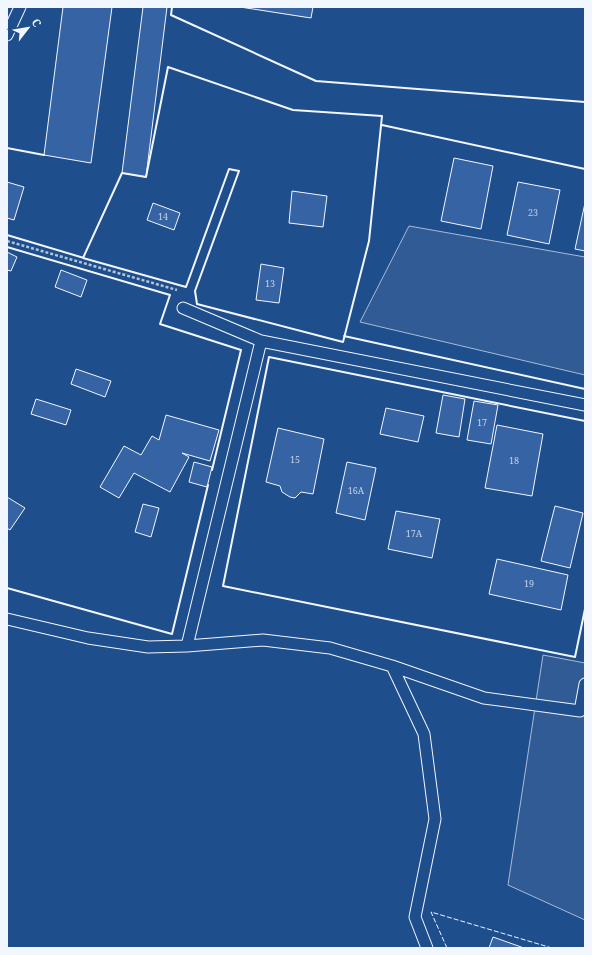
<svg xmlns="http://www.w3.org/2000/svg" width="592" height="955" viewBox="0 0 592 955" font-family="'Noto Serif',serif">
<style>
.built{fill:#305b95;stroke:#a8bbd7}
.building{fill:#3563a3;stroke:#f2f6ff}
.lines{fill:none;stroke-linecap:round;stroke-linejoin:round}
.service-casing{stroke:#f2f6ff;stroke-width:13}
.path{stroke:#b3c4dc;stroke-width:2.5;stroke-dasharray:3 2;stroke-linecap:butt}
.service{stroke:#1f4e8c;stroke-width:11}
.fence{stroke:#f2f6ff;stroke-width:1;stroke-dasharray:5 2;stroke-linecap:butt}
.wall{stroke:#f2f6ff;stroke-width:2}
.labels{text-anchor:middle;stroke-width:3;stroke-linejoin:round;paint-order:stroke}
.number-label{font-size:9px;fill:#c3d1e8}
</style>
<rect width="100%" height="100%" fill="#1f4e8c"/>
<!-- built -->
<path class="built" d="M409 226 585 257V375L360 322Z
M543 655 585 663V920L508 885Z"/>
<!-- building -->
<path class="building" d="M63 7H112L91 163 44 155Z
M143 7H167L146 177 122 173Z
M240 7H313L311 18Z
M454 158 493 166 481 229 441 221Z
M7 182 24 187 14 220 7 218Z
M518 182 560 190 549 244 507 235Z
M292 191 327 196 323 227 289 223Z
M153 203 180 213 174 230 147 220Z
M585 203V251L575 249Z
M7 252 17 257 11 271 7 270Z
M261 264 284 268 279 303 256 300Z
M61 270 87 280 81 297 55 287Z
M76 369 111 381 105 397 71 384Z
M443 395 465 399 459 437 436 433Z
M36 399 71 410 66 425 31 414Z
M474 401 498 405 491 444 467 440Z
M386 408 424 416 418 442 380 434Z
M166 415 219 430 210 461 182 453 189 457 170 492 134 473 119 498 100 487 124 446 141 455 152 436 159 440Z
M497 425 543 434 532 496 485 488Z
M278 428 324 439 313 494 301 492 295 498 290 497 282 492 280 486 266 482Z
M194 462 212 467 207 487 189 482Z
M347 462 376 468 365 520 336 513Z
M7 497 25 508 10 530 7 528Z
M143 504 159 508 151 537 135 532Z
M555 506 583 513 570 568 541 561Z
M396 511 440 519 432 558 388 549Z
M497 559 568 575 561 610 489 594Z
M493 937 524 948H489Z"/>
<g class="lines">
<defs>
<path id="service" d="M7 35 20 7
M183 308 261 341
M7 619 88 638 148 647 187 646 263 640 330 648 392 666 424 734 435 819 415 917 427 948
M187 646 261 341 585 405
M392 666 484 698 580 711 585 684"/>
</defs>
<!-- service casing -->
<use href="#service" class="service-casing"/>
<!-- path -->
<path class="path" d="M7 241 177 290"/>
<!-- service -->
<use href="#service" class="service"/>
<!-- fence -->
<path class="fence" d="M447 948 431 912 552 948"/>
<!-- wall -->
<path class="wall" d="M172 7 171 15 316 81 585 102
M168 67 293 110 382 116 369 241 343 342 197 304 195 291 239 171 229 169 186 287 83 258 122 173 146 177Z
M382 125 585 169
M7 148 44 155
M7 235 84 258
M7 247 170 295 160 324 241 350 212 470
M344 336 585 389
M585 421 269 357 223 586 575 657 585 609
M7 588 172 634 208 485"/>
</g>
<g class="labels">
<!-- number labels -->
<g class="number-label">
<text x="533" y="216">23</text>
<text x="163" y="220">14</text>
<text x="270" y="287">13</text>
<text x="482" y="426">17</text>
<text x="295" y="463">15</text>
<text x="514" y="464">18</text>
<text x="356" y="494">16А</text>
<text x="414" y="537">17A</text>
<text x="529" y="587">19</text>
</g>
</g>
<!-- border -->
<rect width="592" height="955" fill="none" stroke="#f2f6ff" stroke-width="16"/>
<!-- north arrow -->
<g transform="translate(28 28) rotate(59)" stroke="#1f4e8c" stroke-width="3" paint-order="stroke">
<path d="M0-3L7 15L0 10L-7 15Z" fill="#f2f6ff"/>
<text y="-6" font-size="11" font-weight="bold" text-anchor="middle" fill="#f2f6ff">С</text>
</g>
</svg>
